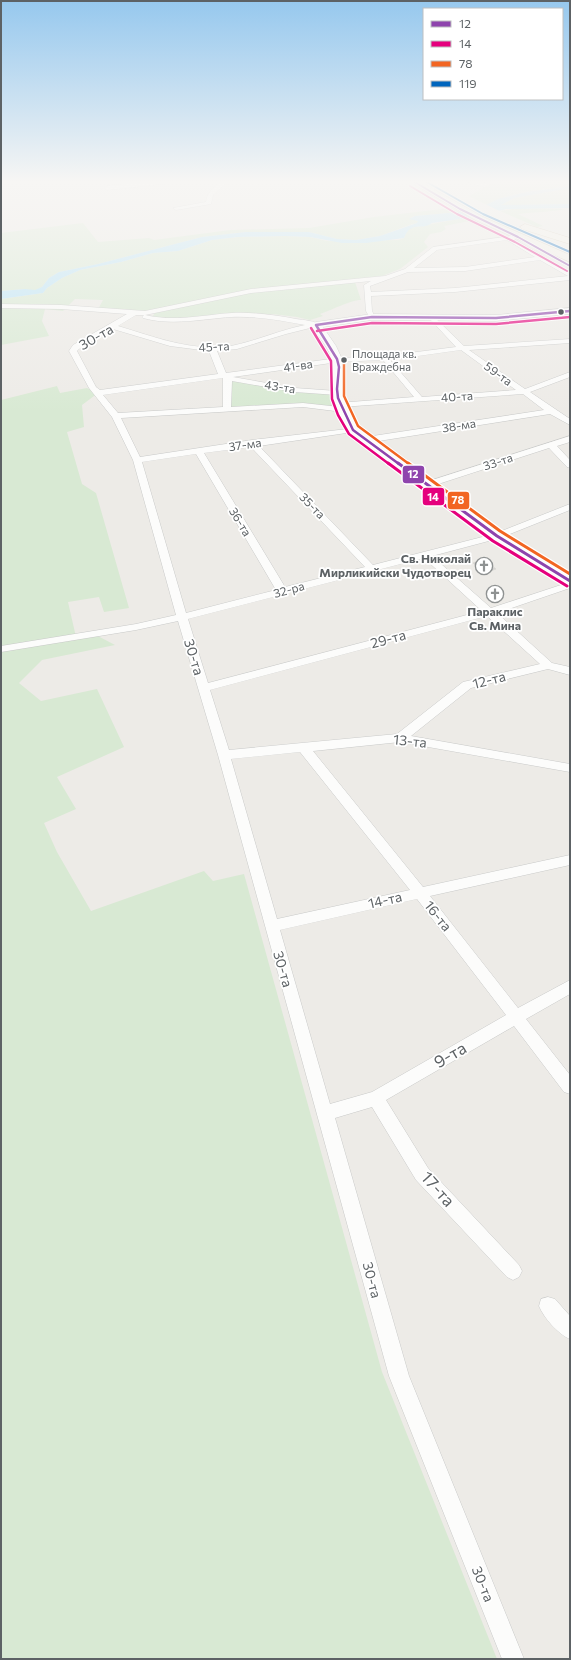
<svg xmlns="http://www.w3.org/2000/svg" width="571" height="1660" viewBox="0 0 571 1660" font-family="Commissioner,sans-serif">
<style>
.green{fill:#d8e9d3}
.water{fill:#bbe5f8}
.pier{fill:#edebe7}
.building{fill:#d3d2d0;stroke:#dcdad6}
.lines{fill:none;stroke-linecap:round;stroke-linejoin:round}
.street-casing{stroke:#c9cac9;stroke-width:1}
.secondary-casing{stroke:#c9cac9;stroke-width:1}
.primary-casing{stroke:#d5c8b5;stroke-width:1}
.street{fill:#fcfcfb;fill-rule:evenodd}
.secondary{fill:#fcfcfb;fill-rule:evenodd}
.primary{fill:#f3f0e8;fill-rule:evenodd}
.bus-1-far2-casing{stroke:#fff;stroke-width:3.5}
.bus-1-far1-casing{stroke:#fff;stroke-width:4.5}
.bus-1-casing{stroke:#fff;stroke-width:5.5}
.bus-2-far2-casing{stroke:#fff;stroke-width:3.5}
.bus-2-far1-casing{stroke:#fff;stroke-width:4.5}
.bus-2-casing{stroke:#fff;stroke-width:5.5}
.bus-3-far1-casing{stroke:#fff;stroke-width:4.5}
.bus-3-casing{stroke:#fff;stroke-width:5.5}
.bus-4-casing{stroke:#fff;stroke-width:3.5}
.bus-1-far2{stroke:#8e44ad;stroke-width:2}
.bus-1-far1{stroke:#8e44ad;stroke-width:2.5}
.bus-1{stroke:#8e44ad;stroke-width:3}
.bus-2-far2{stroke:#e5007d;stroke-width:2}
.bus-2-far1{stroke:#e5007d;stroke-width:2.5}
.bus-2{stroke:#e5007d;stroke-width:3}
.bus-3-far1{stroke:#f26522;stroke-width:2.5}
.bus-3{stroke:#f26522;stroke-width:3}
.bus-4{stroke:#0065bd;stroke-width:2}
.bus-dot{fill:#5d6265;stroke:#fff;stroke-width:1.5}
.labels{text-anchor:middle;stroke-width:3.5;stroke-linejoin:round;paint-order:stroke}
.far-bus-label{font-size:11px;fill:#5d6265;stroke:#fff;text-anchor:start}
.far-street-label{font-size:12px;fill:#5d6265;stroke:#fff}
.far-poi-label{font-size:12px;font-weight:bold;fill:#5d6265;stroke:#fff;text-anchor:end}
.street-label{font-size:14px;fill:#5d6265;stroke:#fff}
.near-street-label{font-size:17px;fill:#5d6265;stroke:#fff}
.line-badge{stroke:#fff;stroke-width:1.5}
.badge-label{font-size:11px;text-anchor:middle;font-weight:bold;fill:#fff}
</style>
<rect width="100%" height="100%" fill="#edebe7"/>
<!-- green -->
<path class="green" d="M497 181H570V186C543 189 512 191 487 205L469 196Z
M570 188V204L501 205 514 198Z
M451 208 460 212 415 216 410 218 418 221V223L412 224 380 236 356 240 337 239 309 232H246L202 237 98 264 59 272 49 278 42 287 35 291 25 289 1 291V233L83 223 98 242 149 238 154 240 230 230 309 228 374 217Z
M519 208 567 209C551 212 535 212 518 214L543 226 537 227 500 211Z
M488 214 527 233 525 235 481 216Z
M470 217 475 220 444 226 446 229 441 232 430 234 424 242 428 247 400 269 382 276 354 279 361 300C350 300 330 311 320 314L323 316 310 320 297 317 272 314 150 319 156 312 97 311 103 300 75 299 63 311 45 309 42 321 49 336 1 345V299L43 293 47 288 62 278 80 270 121 262 153 253 178 251 212 240 238 237 285 236 310 237 327 241 398 240 404 238 407 230 410 228Z
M228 378 295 390 337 393 343 410 315 406 227 409Z
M57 386 60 393 87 388 98 393 82 405 84 427 67 432 82 484 96 493 129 608 104 612 99 597 68 602 76 637 94 634 115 645 42 660 19 683 41 701 97 689 124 747 57 777 76 809 44 823 57 852 91 911 204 871 213 881 244 874 382 1372 497 1659H1V400Z"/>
<!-- water -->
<path class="water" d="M570 186V188L514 198 501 205 570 204V208L506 209 481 216 432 223C422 231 411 220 404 238L366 243H342L310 237 285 236 238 237 212 240 178 251 153 253 121 262 80 270 62 278 47 288 43 293 1 299V291L25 289 35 290 42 287 49 278 59 272 98 264 202 237 246 232H309L337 239 356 240 380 236 417 223 418 221 409 219 415 216 460 212 480 208 498 199 526 192Z"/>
<!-- pier -->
<path class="pier" d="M485 204 487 205 502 212 491 216 473 207Z"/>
<!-- building -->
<path class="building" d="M483 559 496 569 485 573 473 563Z"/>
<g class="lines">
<defs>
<path id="street" d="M157 181H174L171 183 107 190 104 188 107 186Z
M226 181H238L225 184 213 195 211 204 176 210 173 208 206 202C207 192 216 183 226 181Z
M442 181H453L434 186 431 184Z
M465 181 484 183 492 181H500L484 187Z
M518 235 521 237 520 238 514 239 570 272V280L455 292 371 296 372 311 375 317 372 319 370 318 366 311 364 285 371 281 251 293 145 315C174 322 203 315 232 313 254 312 275 315 296 319 304 320 315 321 320 325L318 326 286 334 237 349 217 351 226 373 338 358 385 356 456 347 430 319 429 318 432 316 434 317 464 346 570 339V343L469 350 525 389 570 372V377L530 392 570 419V425L550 414 366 443 362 440 366 437 544 410 523 394 341 407 347 410 343 412 303 407 121 418 140 457 252 440 356 428 357 430 353 432 259 446 373 565 494 534 570 504V510L500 538 432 556 491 608 570 582V588L497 613 552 663 570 667V675L548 669 471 688 411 736 570 764V772L400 742 313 751 423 887 570 855V865L430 896 518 1008 570 980V994L526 1019 570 1075V1094L564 1092 514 1026 386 1100 428 1168 519 1265 522 1271 519 1277 513 1280 507 1277 416 1180 372 1107 335 1118 409 1376 524 1659H502L389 1376 218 755 178 621 136 630 1 652V646L136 624 176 615 133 460 112 417 89 388 69 351 73 345 127 314 61 309 1 308V304L61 305 145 311 251 289 385 276 405 269 433 247ZM507 240 535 257 465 267 414 268 437 250ZM540 260 568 276 455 288 371 292 370 286 408 272 465 271ZM136 315H144L142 317 143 318C172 326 202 319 231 317 256 316 280 320 305 325 280 330 256 341 231 346 192 352 155 337 118 326ZM113 329 170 346 209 351 218 374 100 390 96 387 77 351 79 349ZM461 350 516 390 422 397 390 360ZM383 360 414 397 338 403 337 405 340 407 303 403 231 407 232 381 295 392 337 395 341 393 337 391 295 388 233 377 338 362ZM223 378V407L118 413 103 395ZM251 447 365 567 285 587 204 453ZM196 454 276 590 186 613 142 462ZM424 558 482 611 208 683 188 619ZM487 616 540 664 463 682 397 734 229 750 210 690ZM300 752 410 890 277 919 231 759ZM417 899 506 1015 372 1092 330 1104 280 930Z
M570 436V442L557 446 570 460V468L567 467 549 448 429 487H423L422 485 423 483Z
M548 1297 555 1299 570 1316V1339C558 1334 544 1318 539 1306L541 1299Z"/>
<path id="secondary" d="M570 308V314L496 321 372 320 323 327 336 346 342 359 344 367 343 389 344 398 358 428 502 533 570 575V585L565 584 492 539 349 433C341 421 331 404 331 390 331 381 334 372 332 362 330 348 318 337 311 325L316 322 372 314 496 315Z"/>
<path id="primary" d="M409 181H419L483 217 570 255V262L477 221Z
M525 224 570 238V244L522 229 520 227Z"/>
</defs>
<!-- street casing -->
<use href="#street" class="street-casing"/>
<!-- secondary casing -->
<use href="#secondary" class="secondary-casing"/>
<!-- primary casing -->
<use href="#primary" class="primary-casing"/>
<!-- street -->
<use href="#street" class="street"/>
<!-- secondary -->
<use href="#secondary" class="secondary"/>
<!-- primary -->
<use href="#primary" class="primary"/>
<defs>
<path id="bus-1-far2" d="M413 181 460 209 518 237 570 266"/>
<path id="bus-1-far1" d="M316 325 337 359 339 367 337 389 338 398 353 430 399 464
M316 325 372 317 496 318 570 311"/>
<path id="bus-1" d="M398 463 497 536 570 581"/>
<path id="bus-2-far2" d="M410 186 457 214 515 242 567 271"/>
<path id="bus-2-far1" d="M311 328 331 361 332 399 338 415 349 434 389 464
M317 331 372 323 496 324 570 317"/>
<path id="bus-2" d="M388 463 493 541 567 586"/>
<path id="bus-3-far1" d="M344 360V396L358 426 409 464"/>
<path id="bus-3" d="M408 463 500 531 570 574"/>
<path id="bus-4" d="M425 181 483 214 570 252"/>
</defs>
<!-- bus-1-far2 casing -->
<use href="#bus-1-far2" class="bus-1-far2-casing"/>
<!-- bus-1-far1 casing -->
<use href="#bus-1-far1" class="bus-1-far1-casing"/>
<!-- bus-1 casing -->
<use href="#bus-1" class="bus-1-casing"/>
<!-- bus-2-far2 casing -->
<use href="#bus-2-far2" class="bus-2-far2-casing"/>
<!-- bus-2-far1 casing -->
<use href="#bus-2-far1" class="bus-2-far1-casing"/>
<!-- bus-2 casing -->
<use href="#bus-2" class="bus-2-casing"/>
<!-- bus-3-far1 casing -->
<use href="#bus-3-far1" class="bus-3-far1-casing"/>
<!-- bus-3 casing -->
<use href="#bus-3" class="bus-3-casing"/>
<!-- bus-4 casing -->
<use href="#bus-4" class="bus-4-casing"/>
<!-- bus-1-far2 -->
<use href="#bus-1-far2" class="bus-1-far2"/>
<!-- bus-1-far1 -->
<use href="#bus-1-far1" class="bus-1-far1"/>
<!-- bus-1 -->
<use href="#bus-1" class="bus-1"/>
<!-- bus-2-far2 -->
<use href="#bus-2-far2" class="bus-2-far2"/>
<!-- bus-2-far1 -->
<use href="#bus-2-far1" class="bus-2-far1"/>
<!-- bus-2 -->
<use href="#bus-2" class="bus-2"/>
<!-- bus-3-far1 -->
<use href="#bus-3-far1" class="bus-3-far1"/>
<!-- bus-3 -->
<use href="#bus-3" class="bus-3"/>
<!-- bus-4 -->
<use href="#bus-4" class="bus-4"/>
</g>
<!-- sky -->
<linearGradient id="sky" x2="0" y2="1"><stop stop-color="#96c8ee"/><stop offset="0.44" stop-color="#f7f6f4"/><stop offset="1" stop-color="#f7f6f4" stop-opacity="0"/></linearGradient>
<rect width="571" height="413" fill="url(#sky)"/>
<!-- icons -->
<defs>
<symbol id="church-ring" viewBox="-11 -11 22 22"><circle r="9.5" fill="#fff" stroke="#8f9292" stroke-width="1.5"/><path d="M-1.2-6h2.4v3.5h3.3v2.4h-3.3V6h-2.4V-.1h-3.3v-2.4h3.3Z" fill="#8f9292"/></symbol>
</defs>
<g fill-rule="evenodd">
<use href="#church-ring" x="474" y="556" width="20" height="20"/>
<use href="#church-ring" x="485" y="584" width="20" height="20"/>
</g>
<!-- markers -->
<g class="bus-dot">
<circle cx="561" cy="312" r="3.5"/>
<circle cx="344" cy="360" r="3.5"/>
</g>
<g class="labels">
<!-- far-bus labels -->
<g class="far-bus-label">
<text x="352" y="358">Площада кв.<tspan x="352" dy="13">Враждебна</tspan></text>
</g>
<!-- far-street labels -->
<g class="far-street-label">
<text transform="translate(214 347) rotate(-3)" y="4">45-та</text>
<text transform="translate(298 366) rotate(-8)" y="4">41-ва</text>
<text transform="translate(498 374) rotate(36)" y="4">59-та</text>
<text transform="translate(280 387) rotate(9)" y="4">43-та</text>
<text transform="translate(457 397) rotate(-4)" y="4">40-та</text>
<text transform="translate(459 426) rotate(-9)" y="4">38-ма</text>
<text transform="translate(245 445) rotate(-8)" y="4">37-ма</text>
<text transform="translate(498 462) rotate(-18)" y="4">33-та</text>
<text transform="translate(312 506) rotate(46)" y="4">35-та</text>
<text transform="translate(240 522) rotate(59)" y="4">36-та</text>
<text transform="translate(289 590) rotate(-15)" y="4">32-ра</text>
</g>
<!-- far-poi labels -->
<g class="far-poi-label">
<text x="471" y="563">Св. Николай<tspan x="471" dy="14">Мирликийски Чудотворец</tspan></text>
<text x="495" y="616" text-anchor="middle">Параклис<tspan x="495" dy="14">Св. Мина</tspan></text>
</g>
<!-- street labels -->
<g class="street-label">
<text transform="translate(96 337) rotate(-30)" y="5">30-та</text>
<text transform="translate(388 639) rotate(-15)" y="5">29-та</text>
<text transform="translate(194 657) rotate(73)" y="5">30-та</text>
<text transform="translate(489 680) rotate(-14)" y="5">12-та</text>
<text transform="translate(410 741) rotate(6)" y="5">13-та</text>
<text transform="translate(385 900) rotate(-13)" y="5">14-та</text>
<text transform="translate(438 916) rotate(52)" y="5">16-та</text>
<text transform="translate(283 969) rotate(74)" y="5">30-та</text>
<text transform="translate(372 1280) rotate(75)" y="5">30-та</text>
<text transform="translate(483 1584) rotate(68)" y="5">30-та</text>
</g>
<!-- near-street labels -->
<g class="near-street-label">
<text transform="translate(450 1055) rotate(-30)" y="6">9-та</text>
<text transform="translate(438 1189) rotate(48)" y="6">17-та</text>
</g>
</g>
<g class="line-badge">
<rect x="402" y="465" width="23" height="19" rx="4" fill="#8e44ad"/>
<rect x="422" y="487" width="23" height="19" rx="4" fill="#e5007d"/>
<rect x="447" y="491" width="23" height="19" rx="4" fill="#f26522"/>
</g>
<g class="badge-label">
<text x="413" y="478">12</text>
<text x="433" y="501">14</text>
<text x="458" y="504">78</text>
</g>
<!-- border -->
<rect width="571" height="1660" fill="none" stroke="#5d6265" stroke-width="4"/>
<!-- legend -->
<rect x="423" y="8" width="140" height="92" fill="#ffffff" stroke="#bec0c1"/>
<rect x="431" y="21" width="20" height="6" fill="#8e44ad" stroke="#bec0c1"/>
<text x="459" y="28" font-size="12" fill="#5d6265">12</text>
<rect x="431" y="41" width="20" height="6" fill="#e5007d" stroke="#bec0c1"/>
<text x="459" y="48" font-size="12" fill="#5d6265">14</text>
<rect x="431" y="61" width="20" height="6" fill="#f26522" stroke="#bec0c1"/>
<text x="459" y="68" font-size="12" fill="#5d6265">78</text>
<rect x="431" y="81" width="20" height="6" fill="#0065bd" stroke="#bec0c1"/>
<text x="459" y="88" font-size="12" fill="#5d6265">119</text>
</svg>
